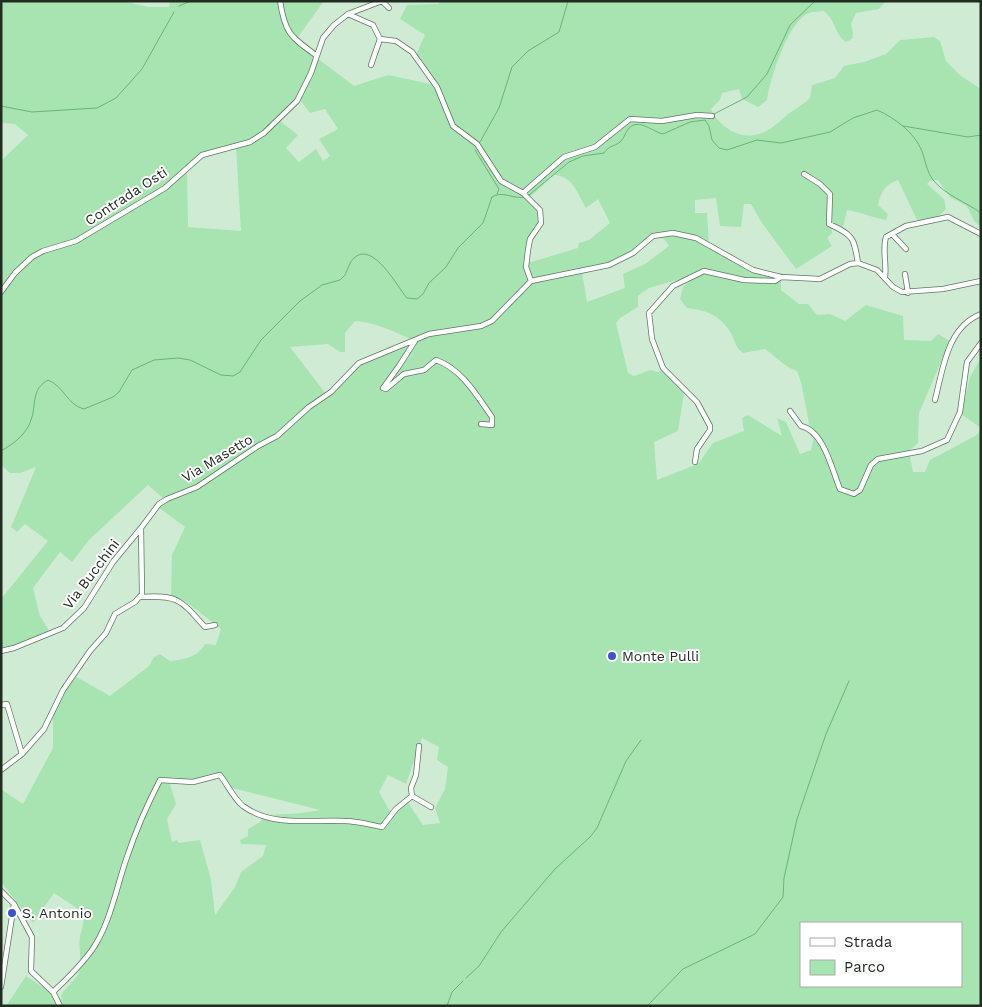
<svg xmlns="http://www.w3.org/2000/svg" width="982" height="1007" viewBox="0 0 982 1007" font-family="'Work Sans',sans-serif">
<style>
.green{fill:#a8e4b1;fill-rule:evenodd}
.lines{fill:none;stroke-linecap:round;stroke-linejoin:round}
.stream{stroke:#69b477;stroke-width:1}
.street-casing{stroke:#5e7762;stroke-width:6}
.street{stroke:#fff;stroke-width:4.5}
.poi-dot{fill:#3a54c6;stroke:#fff;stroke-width:2}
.labels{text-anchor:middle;stroke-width:4;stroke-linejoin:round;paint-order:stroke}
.street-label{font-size:14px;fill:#222c23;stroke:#fff}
.poi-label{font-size:14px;fill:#222c23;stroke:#fff;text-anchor:start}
</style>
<rect width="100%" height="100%" fill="#d0ebd4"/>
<!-- green -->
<path class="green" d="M1 1H123L148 7H169L170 1H324L298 37 318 52 317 58 354 86 388 75 435 85 415 57 425 35 400 19 407 5 438 4 441 1H886L879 9 856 13 851 24 853 33 852 39 846 42C834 34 837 22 824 11 820 12 813 11 809 13 788 21 770 79 767 100L758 107 742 99 739 89 722 93 720 100 711 109C720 128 741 141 762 133 775 128 783 117 794 110 799 106 805 103 810 98L812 85 835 78 844 66 864 62 886 54 900 40 934 37 940 41 946 61 961 76 981 89V227L974 221 967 206 950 197 938 180 930 181 927 184 944 199 946 209 938 217 918 222 898 180C885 184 881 192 878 205L888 214 886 220C873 218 861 212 847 210L843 227 831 223 832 233 827 238 832 246 796 269 762 223 751 204H744L741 227 720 226 716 198 695 200V213H707L709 244 764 276 781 278V290L799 304H808L817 315 830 314 845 321 866 305 903 316 904 340 931 341 938 334 950 341 919 413 918 443 909 451 913 472H925L930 460 975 436 981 431V1006H6L26 976 63 1000 61 996C65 987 77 980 79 971 82 960 78 944 80 936 82 928 84 921 84 913L54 893 33 923 1 882V789L23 804 53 748V710L73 675 110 696 149 666 154 657 160 654 170 661C184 659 197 658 205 644L216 645 221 629 185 601 171 596 172 555 185 527 158 507 165 500 148 485 89 540 72 562 60 552 33 588 40 616 51 634 1 652V599L48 541 25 524 17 532 11 527 36 467 20 473H10L1 465V161L28 135 15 124 1 123ZM300 100 310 113 325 109 338 129 319 139 330 156 323 161 316 149 299 162 286 148 298 135 280 121ZM236 147 241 231 188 227 187 169 212 152ZM554 175C573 176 577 193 586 208L598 199 610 223 589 240 579 243 578 248 528 263 531 238 541 224 536 204 529 198ZM661 235 669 246 645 264 623 274 625 288 587 302 582 272C599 268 616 265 631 255 641 248 648 240 661 235ZM691 276 690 281 683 287 680 299 687 308C706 310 720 315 731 333 735 341 735 347 743 353L765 349C775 356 786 368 797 371L801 382 810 428 815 433 811 450 800 454 786 422 777 418 782 436 748 415 742 418 744 431 713 443 698 464 657 480 654 442 678 431 684 393 667 370 657 372 650 370 634 376 628 373 616 323 620 318 638 307V296L649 288ZM355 321C373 322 394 331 410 339L360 363 326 394 290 347 328 344 340 352H345V333ZM422 738 439 747 437 760 448 767 445 789 435 808 440 823 423 825 407 801 392 815 379 792 388 775 406 784ZM219 774 225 777 228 787 320 810C302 814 285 814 266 815L260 822 248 829V836L240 840 241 844 266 845 263 856 241 872 235 887 215 915 211 880 200 840 179 843 177 840 172 842 167 819 176 804 168 778 175 777C185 792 206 779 219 774ZM801 923H961V986H801Z
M981 358V428L961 414 970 377Z"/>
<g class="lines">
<!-- stream -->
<path class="stream" d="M179 6 191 1
M1 106 32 112 97 108 116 98 142 69 174 12
M714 114 747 97 767 74 790 25 815 1
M903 126 968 137 981 135
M480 142 499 108 512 67 528 51 559 32 568 1
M475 150 499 189 497 194
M529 195 569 162 583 156 604 153C609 145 614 147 620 142 625 138 625 132 629 128 639 118 653 132 663 134L690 122 705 120 709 126 712 140 719 148 727 150 757 140 781 143 830 132 853 118 877 110C895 118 914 132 922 151 925 160 927 172 933 180 945 195 966 202 981 213
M1 451C15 443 28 433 32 417 36 402 32 389 48 380 64 386 67 405 84 409L113 397 119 392 132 370 154 360 178 358 190 360 221 375 233 376 240 372 261 340 300 301 322 285 340 280 345 275C348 269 349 263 354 258 373 240 398 288 407 298L417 299 423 294 429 283 446 267 458 248 483 223 492 197C502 190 514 200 526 197
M466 978 479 966 501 932 555 869 590 837 597 828 626 761 641 740
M447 1006 452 992 463 981
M647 1006 683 969 755 934 783 897 784 878 797 819 826 734 849 681"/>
<defs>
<path id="street" d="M280 1C285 34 291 37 317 56
M382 1 389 8
M348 14 373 25 380 39 396 41 412 52 437 87 453 126 477 144 501 181 523 193 540 210 541 223 530 239 528 250 526 267 531 281
M371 65 380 39
M804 174 820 184 830 194 829 224C853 235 854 237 858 263
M523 193 564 157 595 147 630 119 662 121 697 115 712 116
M892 234 906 249
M905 274 908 293
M885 277C887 264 882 250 886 237L906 226 948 217 981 234
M531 281 609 265 633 253 653 236 673 233 696 238 753 270 781 277 820 279 850 264 858 263 877 270 893 287 902 292 943 289 981 281
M1 292 15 273 32 257 43 251 76 241 96 229 165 188 202 155 250 142 264 133 297 101 311 73 323 38 334 25 348 14 382 1
M415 341 399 366 383 388 386 389 404 374 424 370 436 360C462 369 477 396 492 417V425L481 424
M935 400C943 369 947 327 981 314
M790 411 801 426C824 431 832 470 840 489L854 494 860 490 871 465 878 459 922 451 947 440 960 412 967 362 981 343
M695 462 697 449 710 430V426L697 402 663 368 652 339 649 313 673 286 704 271 744 280 775 281 781 277
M140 597C178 595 180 599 205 627L215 625
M1 651 14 648 63 628 84 608 113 562 141 528
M1 705 7 704 22 754
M1 770 22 754 44 729 63 690 90 651 106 633 115 614 135 602 142 594 141 528 159 504 167 499 197 487 258 446 277 436 309 407 331 392 359 363 429 334 481 326 492 321 531 281
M412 796 411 788 416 775 419 746
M412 796 431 807
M1 891 14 904 32 937 31 971 53 992 60 1006
M1 987 14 904
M53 992C67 979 81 965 92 950 111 922 116 888 127 857 136 830 147 805 160 780L193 782 220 775C227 784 234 799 243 806 273 828 311 819 345 821 358 821 370 825 382 827L396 809 412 796"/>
</defs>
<!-- street casing -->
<use href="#street" class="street-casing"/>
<!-- street -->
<use href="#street" class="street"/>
</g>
<!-- markers -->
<g class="poi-dot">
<circle cx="612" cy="656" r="5"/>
<circle cx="12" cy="913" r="5"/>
</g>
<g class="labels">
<!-- street labels -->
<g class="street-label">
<text transform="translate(126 196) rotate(-33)" y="5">Contrada Osti</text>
<text transform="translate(217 458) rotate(-31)" y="5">Via Masetto</text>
<text transform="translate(91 574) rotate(-53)" y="5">Via Bucchini</text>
</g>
<!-- poi labels -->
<g class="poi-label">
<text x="622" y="661">Monte Pulli</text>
<text x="22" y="918">S. Antonio</text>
</g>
</g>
<!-- border -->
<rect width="982" height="1007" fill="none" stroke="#222c23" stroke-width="5"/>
<!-- legend -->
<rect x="800" y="922" width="162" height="65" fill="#ffffff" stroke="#a7aba7"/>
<rect x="810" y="938" width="25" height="8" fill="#ffffff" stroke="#a7aba7"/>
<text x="844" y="947" font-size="15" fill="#222c23">Strada</text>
<rect x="810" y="960" width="25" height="15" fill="#a8e4b1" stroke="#a7aba7"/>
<text x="844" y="972" font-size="15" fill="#222c23">Parco</text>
</svg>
